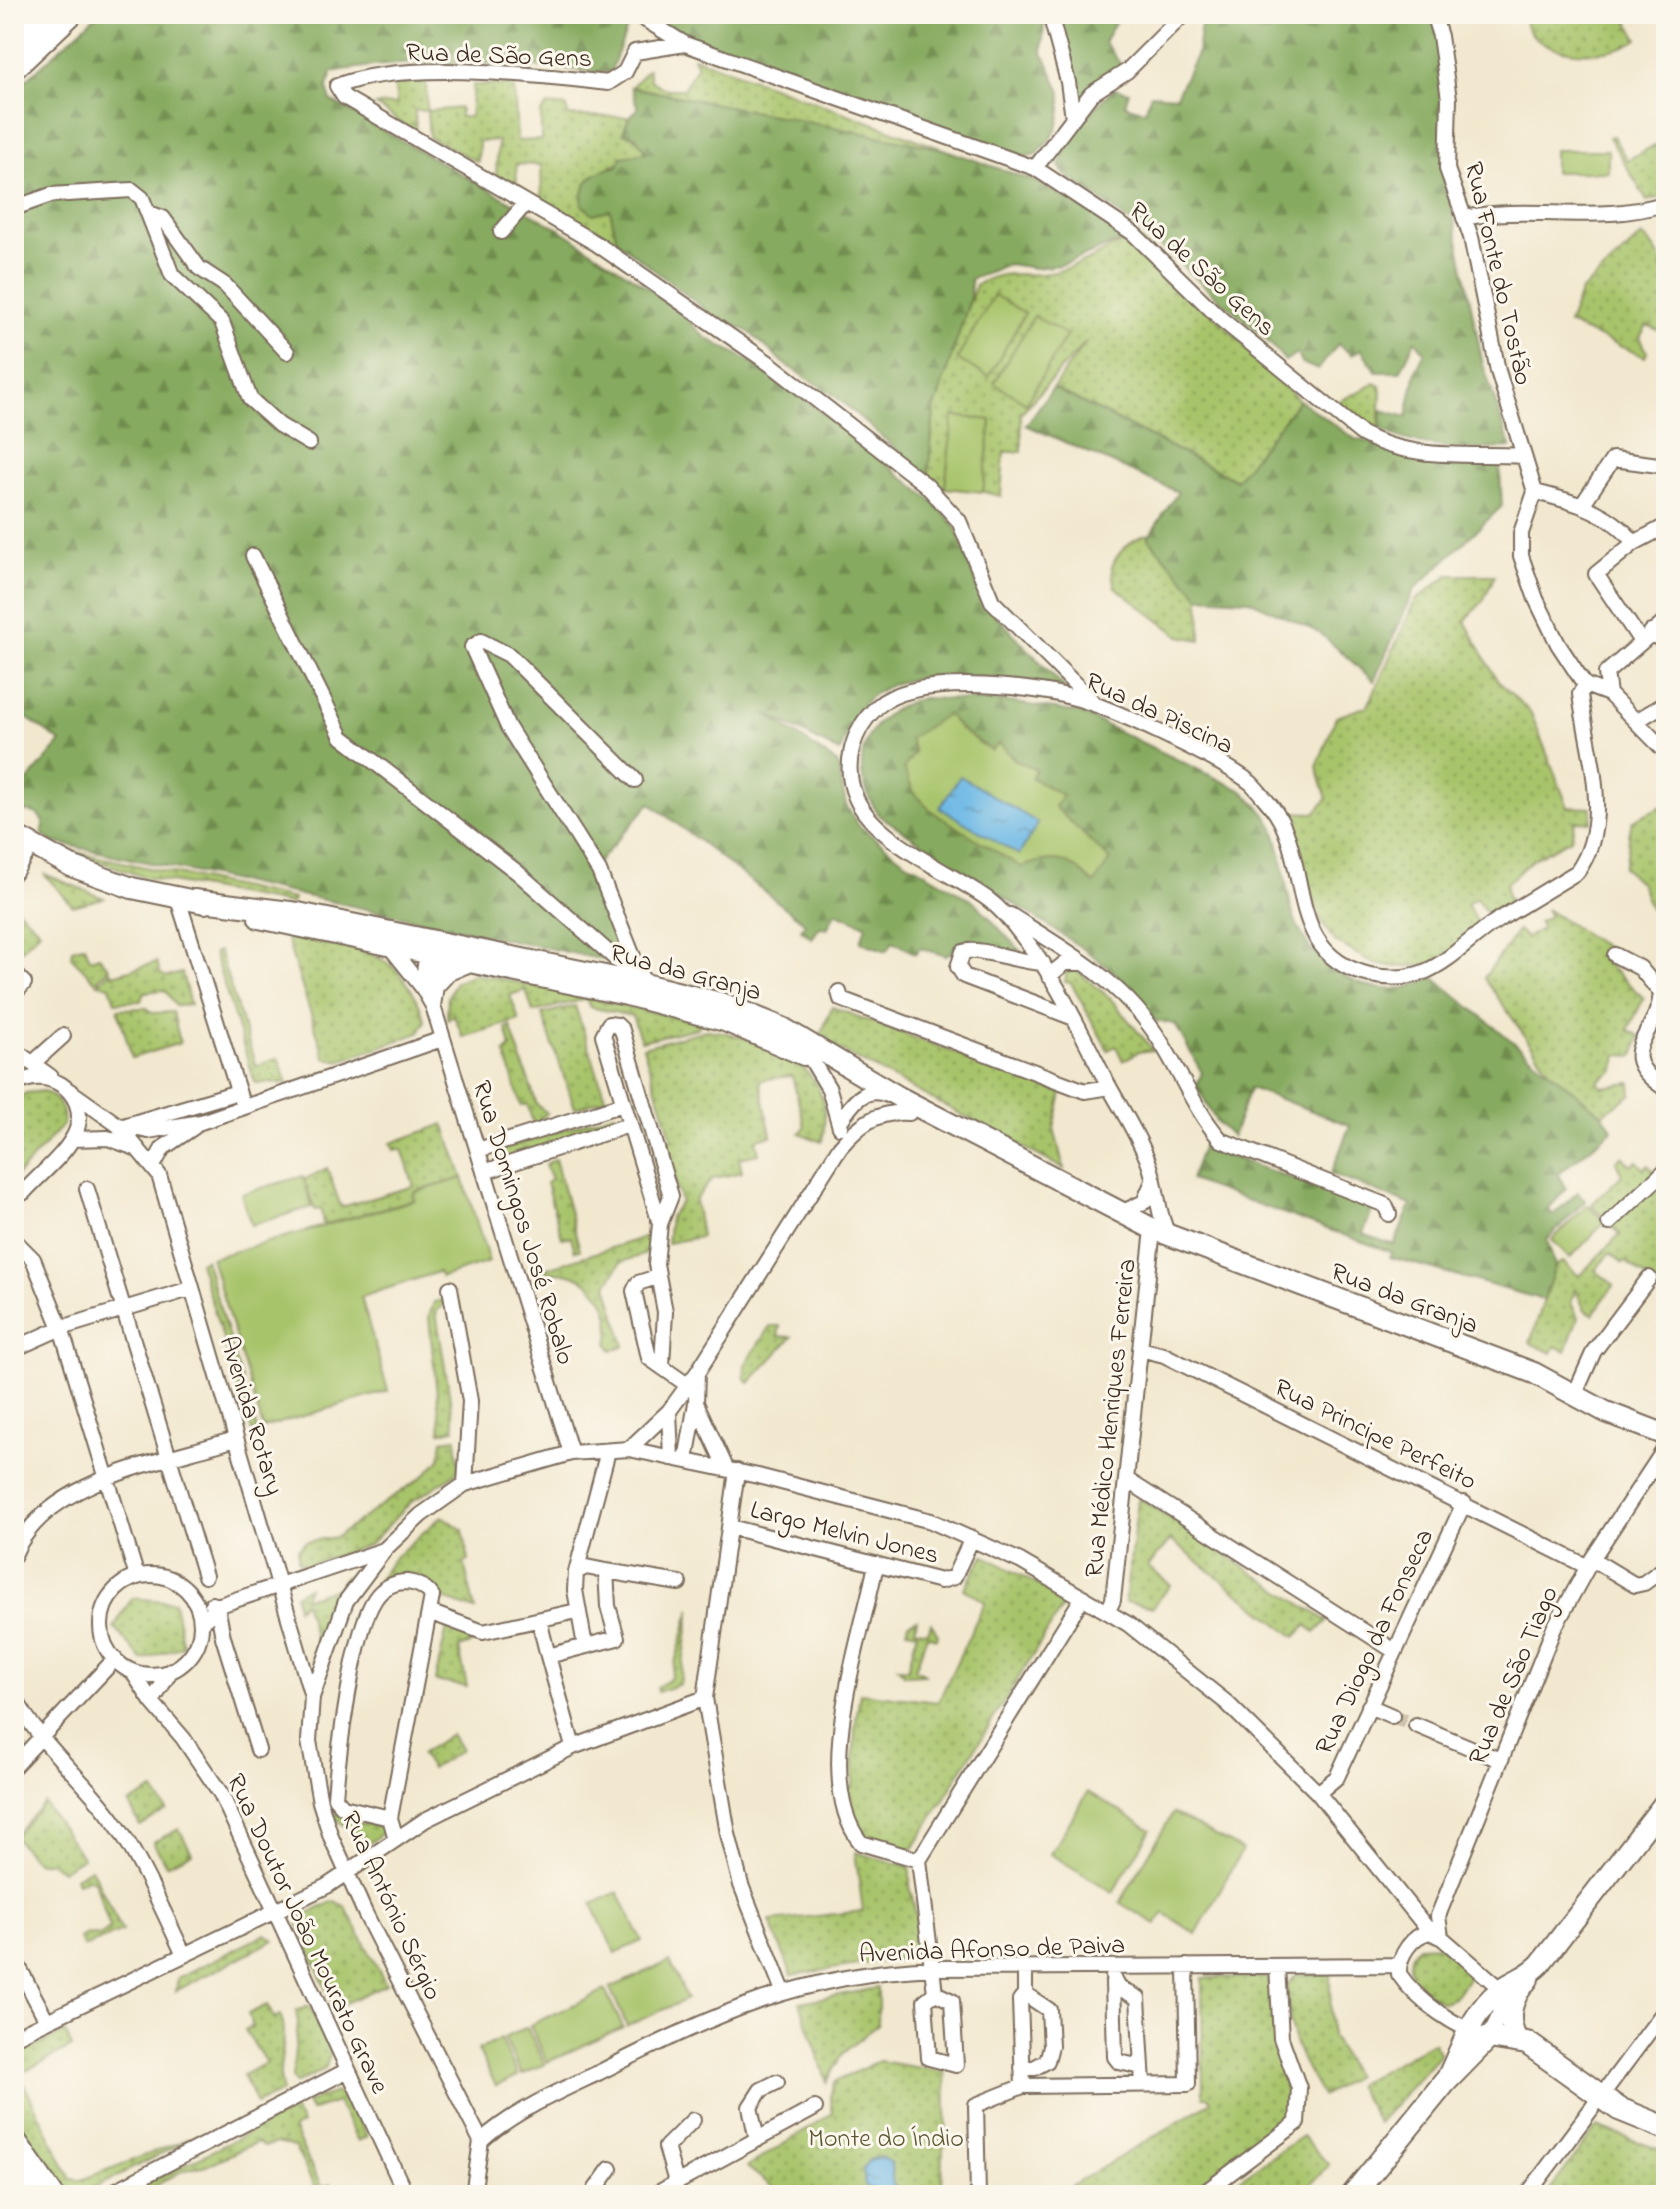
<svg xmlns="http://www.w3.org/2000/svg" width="1680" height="2209" viewBox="0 0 1680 2209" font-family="'Indie Flower',sans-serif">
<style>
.green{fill:url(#green-dots);stroke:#727744;stroke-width:2}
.forest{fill:url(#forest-firs);stroke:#606a3e;stroke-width:2;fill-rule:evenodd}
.pitch{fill:#a8c46b;stroke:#727744;stroke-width:2}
.water{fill:url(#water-ripples);stroke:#547182;stroke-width:2}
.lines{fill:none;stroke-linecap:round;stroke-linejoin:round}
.minor-tunnel{stroke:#cdc2ac;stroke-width:14;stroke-dasharray:14 7;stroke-linecap:butt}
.minor-casing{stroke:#7b6c5c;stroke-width:18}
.secondary-casing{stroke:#7b6c5c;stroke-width:24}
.primary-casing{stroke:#7b6c5c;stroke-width:26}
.minor{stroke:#fff;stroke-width:14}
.secondary{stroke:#fff;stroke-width:20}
.primary{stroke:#fff;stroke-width:22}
.labels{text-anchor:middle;stroke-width:6;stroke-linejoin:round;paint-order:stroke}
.street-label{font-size:26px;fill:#3b2a1e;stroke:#fbf7ec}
.park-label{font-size:26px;fill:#5c5835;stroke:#fbf7ec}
</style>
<defs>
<pattern id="green-dots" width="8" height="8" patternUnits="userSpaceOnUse" patternTransform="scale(2)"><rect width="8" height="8" fill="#a8c46b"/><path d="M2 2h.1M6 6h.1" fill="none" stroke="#8a9f57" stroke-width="1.8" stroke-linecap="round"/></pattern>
<pattern id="forest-firs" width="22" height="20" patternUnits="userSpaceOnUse" patternTransform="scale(2)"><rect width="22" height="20" fill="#86aa5f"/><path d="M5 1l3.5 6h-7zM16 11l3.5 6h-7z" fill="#6f8b4e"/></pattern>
<pattern id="water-ripples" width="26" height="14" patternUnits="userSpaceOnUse" patternTransform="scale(2)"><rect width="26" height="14" fill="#6cb8e5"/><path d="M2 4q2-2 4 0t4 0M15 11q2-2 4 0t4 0" fill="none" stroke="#5a96b9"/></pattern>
</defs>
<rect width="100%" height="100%" fill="#fbf7ec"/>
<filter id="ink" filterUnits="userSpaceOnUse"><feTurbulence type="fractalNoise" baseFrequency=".0125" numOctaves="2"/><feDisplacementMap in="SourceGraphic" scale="16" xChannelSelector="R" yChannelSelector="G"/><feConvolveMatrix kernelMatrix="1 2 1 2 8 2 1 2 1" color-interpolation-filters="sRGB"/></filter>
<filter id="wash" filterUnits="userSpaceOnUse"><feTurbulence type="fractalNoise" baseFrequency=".006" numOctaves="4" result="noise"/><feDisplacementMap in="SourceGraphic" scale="32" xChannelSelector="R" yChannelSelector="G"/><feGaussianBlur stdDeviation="1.8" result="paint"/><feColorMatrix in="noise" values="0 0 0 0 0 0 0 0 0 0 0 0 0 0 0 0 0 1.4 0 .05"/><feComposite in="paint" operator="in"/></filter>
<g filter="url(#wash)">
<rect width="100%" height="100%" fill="#f2e8cf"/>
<!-- green -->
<path class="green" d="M1523 14H1624L1638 39C1611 60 1527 60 1523 14Z
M693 57 943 149 631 87 648 69 650 80 665 89H683L697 66Z
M426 81 427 111 460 108V117H470L473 85H514L517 141 541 140V113L548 105 567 107 568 116 629 117 623 133C634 136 644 140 647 152 629 154 620 165 604 169L582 205 593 214 610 209 617 241 542 202 541 165 516 164 517 186 496 175 498 141H479L478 162 429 137 427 111 415 110 416 133 376 105 397 104 394 83Z
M1613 136 1627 160 1655 145 1666 165V196L1647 201 1609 137Z
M1133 233 1299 400 1236 480 1053 388 1087 341 1021 413 1022 452H1004L1001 496 983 492 991 421 954 416 945 488 928 477 934 411 942 376 976 285C1005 267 1020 278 1050 273 1079 267 1106 251 1132 237Z
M1642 236C1674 261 1666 297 1666 334L1647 325 1640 337 1647 352 1645 357 1568 324 1581 291Z
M1375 383 1381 386 1379 436 1336 403Z
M1151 534 1200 597 1201 640 1180 636 1115 587C1114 581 1111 572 1112 567 1116 552 1136 535 1151 534Z
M1448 575H1495L1483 601 1465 621 1497 680 1531 713 1568 807 1591 808 1592 822 1575 821 1571 839 1533 859 1506 884 1507 896 1513 904 1491 919 1476 898 1467 904 1479 926 1435 964 1397 967 1375 964 1334 941 1316 911 1290 812 1315 813 1327 799 1317 767 1336 717 1368 706 1415 601Z
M1666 804V913L1659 919 1652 913 1640 883 1623 867C1631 852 1626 836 1633 820Z
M66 850 293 899 291 904 144 877Z
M44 874 104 898 73 906Z
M14 905 40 931 20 951 14 945Z
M1546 909 1608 949 1601 959 1644 998 1628 1030 1640 1036 1634 1056 1617 1055 1615 1070 1598 1081 1602 1087 1631 1083 1632 1094 1602 1114 1551 1073 1484 978 1518 930 1526 938 1542 928 1538 922 1550 916Z
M286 937C356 951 401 943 425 1021L419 1033 340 1061 325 1058Z
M85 945 90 959 99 956 109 968 96 982 71 957 72 949Z
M219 951 256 1066 279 1058 287 1083H255L214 953Z
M157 962 160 973 166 977 182 973 190 1005 176 1006 165 990 144 992 141 1001 115 1002 110 986 98 984 110 971 113 975Z
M1075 969 1110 998 1153 1050 1138 1052 1123 1061 1116 1046 1108 1050 1071 983 1065 982 1066 972Z
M473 974 493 977 701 1023 697 1028 641 1041 632 1016 590 1007 586 999 533 1012 526 990 510 995 519 1020 463 1037 454 1015 447 1019 448 997 455 982Z
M575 1006 606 1099 575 1108 542 1014Z
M832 1007 1062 1093 1054 1128 1064 1169 819 1039Z
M147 1008 153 1013 173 1012 180 1043 132 1058 118 1009Z
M510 1026 537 1105 547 1113 534 1126 527 1104 521 1105 505 1053 511 1047 506 1028Z
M706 1030C726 1031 741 1037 760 1044 808 1063 833 1086 822 1142L800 1133 805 1127 792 1076 760 1080 771 1136 756 1139 759 1154 739 1158 742 1172 712 1179 695 1200 701 1237 667 1243 670 1216 681 1202 663 1143 672 1139 643 1047Z
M43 1091C59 1098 65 1108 63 1125L14 1179V1102L26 1093Z
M615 1113 619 1124 506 1160 502 1149Z
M444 1124 463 1178 414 1192 416 1199 323 1225 321 1209 315 1210 304 1180 327 1168 341 1207 414 1186 402 1149 394 1150 391 1143Z
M1622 1156 1631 1166 1637 1161 1644 1169 1648 1165 1659 1176 1666 1173V1281L1656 1285 1625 1261 1623 1263 1610 1253 1595 1270 1614 1285 1593 1314 1585 1310 1575 1289 1571 1303 1578 1317 1566 1351 1555 1346 1552 1353 1530 1343 1555 1266 1563 1262 1579 1276 1620 1234 1591 1205 1622 1175 1616 1161Z
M555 1159 580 1250 575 1251 571 1237 562 1238 546 1183 551 1179 545 1165Z
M652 1235 650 1253 621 1262 607 1285 625 1346 612 1350 608 1344C618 1302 587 1266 544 1273L541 1270Z
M205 1259 257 1430 252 1432 199 1262Z
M443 1300 444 1304 436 1312 455 1429 441 1432 429 1317 434 1302Z
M770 1326H780L778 1336 792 1337 749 1383 744 1377 745 1365Z
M456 1438 459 1468 455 1474 410 1503 369 1545 307 1565 298 1562V1549L305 1542 336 1537 423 1476 440 1459 442 1440Z
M1138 1500H1142L1327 1621 1315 1633 1307 1625 1295 1637 1170 1540 1148 1567 1171 1585 1153 1607 1125 1602Z
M442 1516 463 1530 469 1561 464 1563 475 1610 443 1599C414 1556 385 1573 364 1612L358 1609 393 1559Z
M984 1555 1061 1598 1063 1606 913 1849C874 1841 847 1837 849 1788L853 1786 855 1727 860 1693 938 1702 985 1602 964 1589Z
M352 1576 354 1579 336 1608 313 1661 317 1645 304 1602 297 1608 295 1595 308 1587 304 1598 338 1588 344 1577Z
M132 1598 174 1602 183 1646 142 1660 114 1627Z
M691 1609 680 1684 658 1692 657 1687 670 1679Z
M917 1619 915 1629 928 1632 931 1623 938 1634 937 1638 927 1635 915 1669 925 1674 905 1675 898 1667 908 1669 917 1632 907 1630 909 1623Z
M447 1628 478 1641 459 1648 467 1687 435 1681Z
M451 1734 461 1750 431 1769 421 1754Z
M153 1790 167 1810 140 1826 129 1804Z
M44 1803 83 1858 62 1870 50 1862H36L14 1837Z
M340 1811 355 1823 383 1825 385 1831 368 1844 333 1817Z
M179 1829 192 1853 166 1865 153 1842Z
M855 1852 910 1867V1886L924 1955 792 1975 770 1921 863 1911Z
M91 1868 122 1931 84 1947 79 1938 87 1934 100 1936 110 1928 95 1882 89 1878 77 1883 75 1877Z
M334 1901 345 1906 386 1984 339 2006 332 2003 298 1924 303 1916Z
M266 1934 274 1940 176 1991 178 1978Z
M1438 1945 1468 1968 1470 1975 1454 1998 1443 2002C1420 1989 1395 1971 1418 1946Z
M1330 1974 1331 2036 1355 2076 1322 2096C1297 2054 1288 2035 1287 1985L1296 1975Z
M1266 1977 1271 1986 1275 2044 1290 2089V2103L1282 2125 1185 2195H1057L1211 2102 1209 2097H1203L1202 1978Z
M878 1988V2024L842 2054 827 2082 800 2002Z
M267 2005 274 2018 280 2015C289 2034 280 2053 280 2073 279 2081 283 2084 282 2092L256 2104 243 2075 266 2063 245 2030 253 2026 248 2014Z
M309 2006 331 2052 325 2069 295 2084 292 2078 298 2022 296 2011Z
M65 2032 72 2047 19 2074 71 2179 81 2180 201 2134 91 2189H67L14 2115V2057Z
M1433 2042 1440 2054 1378 2123 1356 2085Z
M879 2061 945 2072 947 2144 943 2148 942 2195H783L747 2167 833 2113 830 2097 834 2082Z
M335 2092 350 2101 367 2137 358 2141 337 2102 310 2111 306 2103Z
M294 2110 302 2124 293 2129 322 2188 331 2184 333 2188 327 2193 314 2186 295 2147 276 2143 263 2147 257 2142 210 2164 182 2171 139 2195H124Z
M1597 2127 1666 2152V2195H1546Z
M1302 2136 1329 2165 1301 2195H1216Z"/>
<!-- forest -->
<path class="forest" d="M98 14H623L631 18 610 73C520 65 421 55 332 72L327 88 331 101 561 230 670 302 706 338 746 359 816 408 930 499 954 524 984 603 1064 687C1010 681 914 660 869 698 853 712 847 733 840 752L765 713 837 763 846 805 858 825 902 859 975 902 1022 953 1018 956 980 941 965 940 946 956 920 948 916 954 893 941 887 951 861 942 866 925 835 912 827 929 820 927 812 938 801 930 805 923 650 803 593 868 632 966 53 842 42 834 44 825C38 807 26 813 14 812V797L61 742 14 709V91Z
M647 14H1045L1042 51 1061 92V111L1057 129 1048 142 1037 154 1023 157 689 38Z
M1057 14H1120L1104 42 1122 66 1089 89 1077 104Z
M1206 14H1433L1440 36 1447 185 1483 365 1511 448C1470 450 1418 450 1381 429L1382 410 1407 417 1416 370 1425 352 1415 340 1400 372H1377L1361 349 1352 355 1338 344 1318 370 1302 363 1297 353 1285 361C1261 329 1229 309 1200 282 1155 241 1115 208 1065 175L1059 166C1069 134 1090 111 1115 88L1129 92 1125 105 1145 111 1151 94 1176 96 1197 54 1202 18Z
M631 87 943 149 1037 182 1132 237 1061 265 1035 268 1008 264 971 279 970 299 934 411 928 477 834 395 786 365 748 331 712 315 617 241 610 210 593 214 582 205C582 179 593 172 618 166L622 157 646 152 635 136 623 133 629 117 638 109Z
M1053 388 1236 480 1299 400 1355 439 1414 452 1499 457 1502 506 1414 590 1374 681 1320 633 1249 600 1200 597 1148 538 1178 492 1026 425Z
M923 698 1009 702 1080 713 1241 790C1253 801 1266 811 1273 827 1284 854 1284 884 1292 911 1305 958 1354 996 1404 988 1414 986 1424 981 1433 977L1602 1114 1613 1129 1558 1174 1566 1189 1548 1209 1553 1215 1578 1192 1585 1201 1547 1240 1555 1266 1544 1300 1390 1257 1391 1252 1190 1180 1205 1140 1226 1155 1373 1208 1363 1234 1394 1245 1411 1205 1331 1174 1350 1125 1250 1088 1232 1137 1216 1121 1196 1086 1202 1073 1175 1024 1156 1021 1118 975 1085 950 879 815C844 765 864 712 923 698ZM947 714 960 729 992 751 999 743 1015 760 1035 770 1031 778 1055 807 1110 860 1077 867 1061 859 1040 860 915 752Z"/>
<!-- pitch -->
<path class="pitch" d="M1554 150H1608V172H1554Z
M994 295 1025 313 989 377 957 359Z
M1034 316 1067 335 1026 403 994 383Z
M953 416 991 420 983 492 945 488Z
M947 714 960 729 991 751 999 743 1015 760 1036 770 1031 778 1062 795 1055 807 1110 860 1094 884C1067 857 1057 855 1021 867L930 810 913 791 904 768 915 752 909 739Z
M303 1176 312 1207 251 1225 241 1194Z
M463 1178 489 1262 441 1277 438 1272 361 1297 388 1391 263 1428 211 1258 415 1200 414 1193Z
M1587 1205 1605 1222 1570 1258 1552 1240Z
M1088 1792 1151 1830 1113 1892 1050 1854Z
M1173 1813 1242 1850 1196 1934 1164 1913 1156 1924 1120 1903Z
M618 1892 642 1941 615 1953 592 1904Z
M670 1961 687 1999 627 2026 610 1988Z
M605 1990 623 2027 547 2062 530 2025Z
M527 2027 545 2064 522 2075 504 2038Z
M501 2039 518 2076 496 2086 478 2050Z"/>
<!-- water -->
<path class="water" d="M960 776 1038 823 1019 855 940 808Z
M881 2157 891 2163 893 2185 904 2195H877L865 2185 863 2168 869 2160Z"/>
</g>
<g filter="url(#ink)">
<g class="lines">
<!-- minor-tunnel -->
<path class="minor-tunnel" d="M1392 1716 1416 1725"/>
<defs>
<path id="minor" d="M636 14 685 44
M1050 14 1068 82 1073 118
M1433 14 1440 36 1449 99 1447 169 1471 237 1498 371 1535 492
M1035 168 1091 94 1127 71 1184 14
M14 208 51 195 132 190 142 198 172 275 222 322 250 399 279 425 309 443
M149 213 163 218 199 268 225 285 287 352
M1464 218C1530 204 1601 225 1666 203
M501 232 526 203
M1535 492 1521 533V556L1536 599 1558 644 1585 685 1609 694 1666 752
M1535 492C1571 501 1611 511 1634 543
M1582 505 1613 459 1666 466
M253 556 342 737 517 872 641 981
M1651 632 1666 644
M1640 640 1596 574 1634 543 1666 526
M1609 694 1606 673 1666 621
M1096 705 992 601 959 521 926 485 773 366 597 244 344 97 337 86C403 59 535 75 608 83L625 72 635 52 685 44 1035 168 1133 233 1221 319 1362 434C1411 461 1468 453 1522 456
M1638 720 1666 703
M635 780 509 655 481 641 472 647 508 727 599 871 644 984
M15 872 32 845
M177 896 243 1107
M1010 915C1061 947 1118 979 1153 1030 1178 1065 1192 1107 1221 1140L1385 1205 1389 1214
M390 947 422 987
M429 950 439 966 433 1006
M441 953 425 965 422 987 433 1006 571 1453
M1615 955 1640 968 1661 993C1658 1037 1609 1053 1666 1089
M1043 963C1020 963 978 946 963 952L958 967 964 976 1074 1018
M14 974 24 983 14 994
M1049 976 1065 963H1084
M438 985 449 973 470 964
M839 992 841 999 1085 1091 1109 1087
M14 1050 51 1077
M811 1059 829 1089 840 1127
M33 1063 63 1036
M14 1086C44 1063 89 1091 77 1129 69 1152 40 1174 24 1192L14 1198
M70 1091 118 1125 159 1175 312 1697
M839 1123C850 1106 864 1084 887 1095
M119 1125 148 1131 201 1122 442 1039
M127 1125 238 1092
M72 1139 108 1138 138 1149
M478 1150 623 1104
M153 1166 163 1148 194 1127
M484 1172 629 1125
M87 1189 205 1576
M1123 1212 1144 1202 1153 1181
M1609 1223 1666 1170
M660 1224 603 1035 609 1024 617 1025 622 1030 671 1196 660 1224 656 1264 665 1312 662 1365
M1168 1234C1156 1211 1158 1185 1148 1161 1137 1132 1119 1106 1105 1079 1079 1029 1056 977 1020 933 1011 921 1001 909 989 900 951 872 875 842 856 798 842 766 852 730 877 707 913 674 1025 685 1071 697 1109 706 1221 759 1251 783 1258 790 1265 799 1271 806 1314 859 1281 955 1370 975 1433 988 1453 949 1498 920 1524 904 1551 888 1577 872 1614 821 1587 751 1580 694L1585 685
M14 1240 33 1259 61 1328 137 1577
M657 1277 638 1283 634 1291 649 1358 686 1384
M450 1288 470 1401 465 1484
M14 1349 61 1328 190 1289
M1140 1349 1164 1355 1588 1567
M697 1373 696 1403 726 1468
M1574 1396 1594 1351 1649 1278
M629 1449 669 1411
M671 1458 669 1411 697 1373 840 1147C859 1125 877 1110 909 1113
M686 1460 696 1403
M737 1471 705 1698 728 1834 741 1885 783 1991
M1127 1480 1393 1650
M730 1527 941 1581 954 1577 972 1538
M14 1555C46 1478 164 1462 235 1439
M1592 1559 1635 1585 1644 1583 1666 1567
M876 1564C862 1638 810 1779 861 1843L919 1860
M606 1571 679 1583
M576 1572 608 1451
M101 1625a50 50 0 1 1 100 0a50 50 0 1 1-100 0Z
M212 1604 217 1606 223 1637 258 1750
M1108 1611 1113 1600 1153 1229
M429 1612 483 1632 577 1611
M539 1620 548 1656
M201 1624 217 1606 384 1550
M171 1670 152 1702 183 1738 221 1794 406 2195
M132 1671 152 1702
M14 1696C40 1747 91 1784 122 1833 146 1871 165 1915 184 1955
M1369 1706 1392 1716
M1416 1725 1500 1760
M573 1747 548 1656 617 1638 608 1606 606 1571 586 1567 576 1572 575 1590 585 1646
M14 1766 115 1659
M1318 1793 1337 1777 1464 1503
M390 1818 343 1807 335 1798C338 1754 353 1632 375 1599 382 1588 394 1582 407 1582 417 1583 427 1588 432 1596L390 1818 396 1839
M1430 1932 1441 1937 1501 1989 1500 2014 1489 2037C1457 2029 1417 2001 1399 1974 1398 1956 1412 1935 1430 1932Z
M1441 1937 1438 1916 1554 1628 1592 1559 1666 1447
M14 1958 47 2021
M1113 1977 1119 1988 1138 1998 1142 2067
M1113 1981 1115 2057 1119 2062 1142 2067 1143 2085
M935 1993 952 2001 956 2065 929 2058 925 2001 935 1993 919 1860 1083 1597
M14 2037 327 1886 425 1820 573 1747 705 1698
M1022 2068H1034L1047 2061 1051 2046 1049 2010 1025 1994
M1023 2086 1020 2000 1025 1994V1968
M757 2140 750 2107 761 2090 777 2082
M481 2141 365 1913 331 1837 320 1802 309 1741 312 1697 346 1601 385 1549 421 1515 465 1484 571 1453 629 1449 758 1476 931 1521 1020 1561 1128 1624 1227 1703 1318 1793 1430 1932
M481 2141C514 2111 558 2092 598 2073 715 2014 800 1974 934 1968L1398 1965
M676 2182 666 2147 693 2120
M107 2195 348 2070
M473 2195 481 2141
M596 2195 595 2190 610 2169
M654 2195 815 2108
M978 2195 976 2105 1023 2086 1188 2084 1186 1966
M1201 2195 1297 2123 1299 2088 1281 2038 1277 1966
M1527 2195 1666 2009"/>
<path id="secondary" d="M14 835 71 866 132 888 205 903
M194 900 298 913 644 984 724 1004 783 1028 899 1097 1153 1229 1534 1373 1606 1412 1666 1435
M259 918 627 995 725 1021 804 1055
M1517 2040C1505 2017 1512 1997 1528 1979
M1448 2076C1462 2047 1472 2012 1499 1991 1513 1980 1528 1977 1540 1964L1666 1801"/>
<path id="primary" d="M14 44 45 14
M14 68 71 14
M14 2140 52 2195
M14 2168 33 2195
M1353 2195 1445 2082 1489 2037 1527 2043 1619 2109 1666 2128"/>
</defs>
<!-- minor casing -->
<use href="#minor" class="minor-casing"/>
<!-- secondary casing -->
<use href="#secondary" class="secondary-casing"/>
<!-- primary casing -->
<use href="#primary" class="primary-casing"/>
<!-- minor -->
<use href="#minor" class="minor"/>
<!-- secondary -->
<use href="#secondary" class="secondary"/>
<!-- primary -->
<use href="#primary" class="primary"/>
</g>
</g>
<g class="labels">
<!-- street labels -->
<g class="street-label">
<text transform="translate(499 54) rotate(2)" y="9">Rua de São Gens</text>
<text transform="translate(1203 268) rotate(42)" y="9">Rua de São Gens</text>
<text transform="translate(1500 273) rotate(77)" y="9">Rua Fonte do Tostão</text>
<text transform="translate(1160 712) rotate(25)" y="9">Rua da Piscina</text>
<text transform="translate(686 971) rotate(15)" y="9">Rua da Granja</text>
<text transform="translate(525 1222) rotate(73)" y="9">Rua Domingos José Robalo</text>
<text transform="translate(1405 1297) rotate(21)" y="9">Rua da Granja</text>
<text transform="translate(253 1415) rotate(73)" y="9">Avenida Rotary</text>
<text transform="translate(1109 1418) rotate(-84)" y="9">Rua Médico Henriques Ferreira</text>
<text transform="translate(1376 1433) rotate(26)" y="9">Rua Principe Perfeito</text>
<text transform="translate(845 1531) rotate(14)" y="9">Largo Melvin Jones</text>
<text transform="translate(1373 1641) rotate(-65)" y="9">Rua Diogo da Fonseca</text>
<text transform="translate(1512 1675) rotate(-67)" y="9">Rua de São Tiago</text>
<text transform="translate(393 1905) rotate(65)" y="9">Rua António Sérgio</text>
<text transform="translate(309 1933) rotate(65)" y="9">Rua Doutor João Mourato Grave</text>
<text transform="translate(992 1948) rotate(-2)" y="9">Avenida Afonso de Paiva</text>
</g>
<!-- park labels -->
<g class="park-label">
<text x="886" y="2146">Monte do Índio</text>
</g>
</g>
<!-- margin -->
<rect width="1680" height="2209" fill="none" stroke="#fbf7ec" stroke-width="48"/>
</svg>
